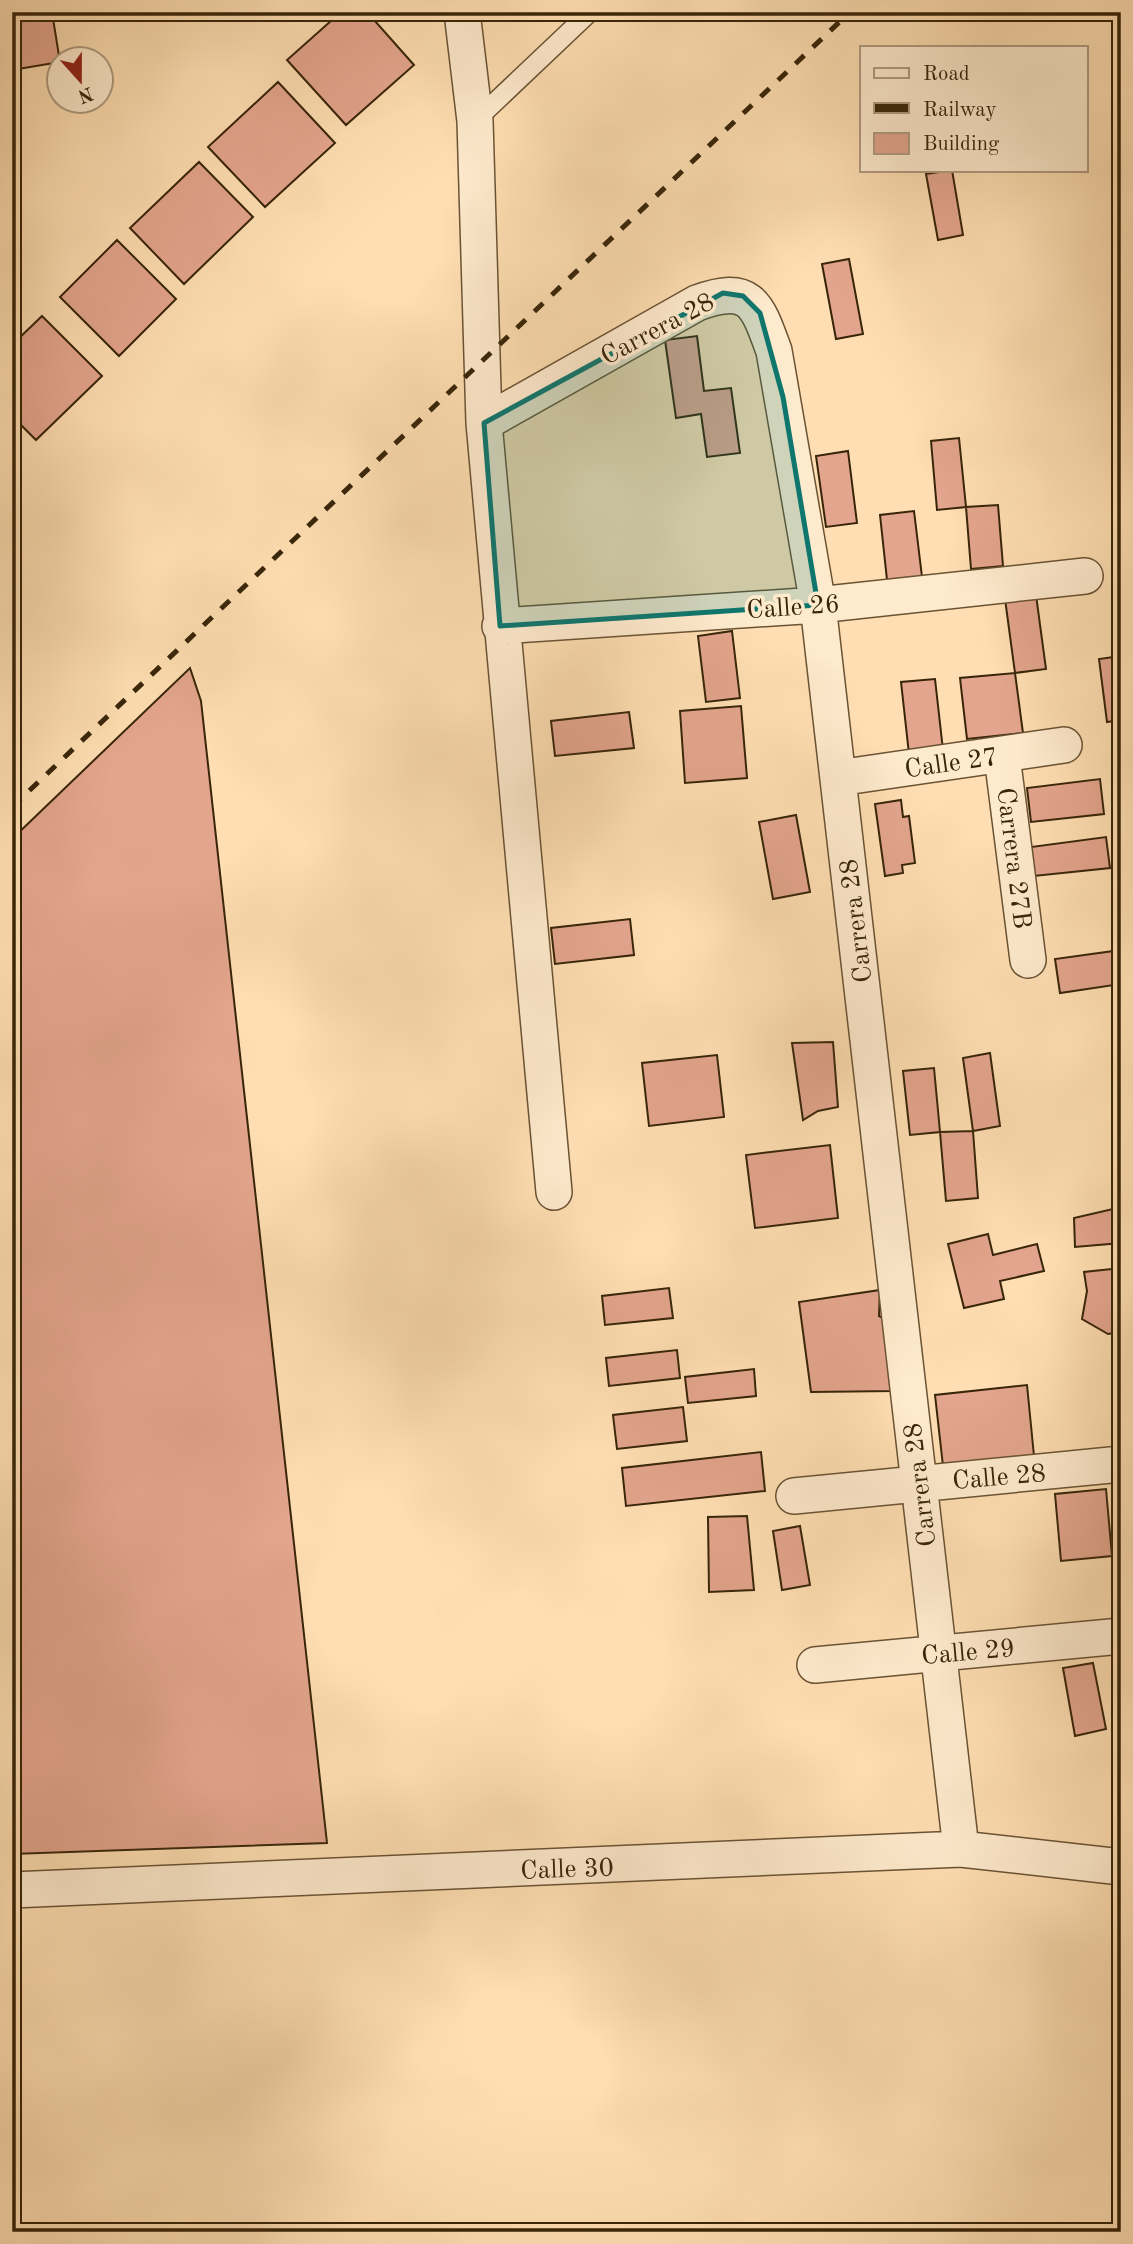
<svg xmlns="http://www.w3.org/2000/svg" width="1133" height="2244" viewBox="0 0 1133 2244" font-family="'Old Standard TT',serif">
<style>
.building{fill:#e3a58d;stroke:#382509;stroke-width:2}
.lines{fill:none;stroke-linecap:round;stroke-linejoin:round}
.service-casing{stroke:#6a5333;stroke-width:21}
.minor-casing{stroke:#6a5333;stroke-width:38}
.service{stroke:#feeacd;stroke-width:18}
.minor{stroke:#feeacd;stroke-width:35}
.rail{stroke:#382509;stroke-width:5;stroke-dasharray:12 12;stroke-linecap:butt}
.marked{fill:#0f766e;fill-opacity:0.2;stroke:#0f766e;stroke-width:5;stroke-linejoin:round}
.labels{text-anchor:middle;stroke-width:7;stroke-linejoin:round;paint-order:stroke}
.street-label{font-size:26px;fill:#382509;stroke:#feeacd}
</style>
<rect width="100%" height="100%" fill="#fedeb2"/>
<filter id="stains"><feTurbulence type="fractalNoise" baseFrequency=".00286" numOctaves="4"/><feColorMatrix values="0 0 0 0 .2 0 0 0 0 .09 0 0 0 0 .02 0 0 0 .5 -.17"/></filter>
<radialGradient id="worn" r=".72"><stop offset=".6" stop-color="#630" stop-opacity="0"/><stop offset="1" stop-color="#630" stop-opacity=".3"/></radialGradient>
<!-- building -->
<path class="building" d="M12 12H52L60 62 12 70Z
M341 12H367L414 65 346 125 287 60Z
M278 82 335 143 265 207 208 147Z
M199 162 253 217 184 284 130 228Z
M952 170 963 235 938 240 926 174Z
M117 240 176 299 119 356 60 297Z
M849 259 863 334 836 339 822 264Z
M42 316 102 376 36 440 12 416V345Z
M697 336 704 391 731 388 740 453 707 457 701 414 676 418 665 340Z
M959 438 966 507 937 510 931 441Z
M848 451 857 523 826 527 816 456Z
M998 505 1003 566 971 569 966 507Z
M914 511 923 585 888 589 880 515Z
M1036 595 1046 669 1015 673 1005 599Z
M732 631 740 698 706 702 698 636Z
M1121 656V720L1107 722 1099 659Z
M190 668 201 701 327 1843 12 1854V839Z
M1015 673 1023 733 967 739 960 678Z
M935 679 943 750 909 754 901 682Z
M741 706 747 778 685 783 680 711Z
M629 712 634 748 555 756 551 721Z
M1100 779 1104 814 1031 822 1027 788Z
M901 800 903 817 909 816 915 863 902 865 903 873 885 876 875 804Z
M796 815 810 892 773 899 759 822Z
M1106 837 1110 868 1034 876 1031 847Z
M630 919 634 955 555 964 551 928Z
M1121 950V984L1060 993 1055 959Z
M833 1042 838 1107 818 1111 803 1120 792 1043Z
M990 1053 1000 1126 973 1131 963 1058Z
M717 1055 724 1117 649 1126 642 1063Z
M934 1068 940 1132 910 1135 903 1071Z
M973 1131 978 1198 946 1201 940 1132Z
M830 1145 838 1218 755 1228 746 1155Z
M1113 1209H1121V1243L1075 1247 1074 1218Z
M988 1234 993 1255 1037 1244 1044 1271 1000 1281 1004 1299 964 1308 948 1244Z
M1121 1268V1332L1108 1334 1082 1319 1087 1291 1084 1272Z
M669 1288 673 1318 605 1325 602 1296Z
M880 1290 879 1316 892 1322 893 1391 811 1392 799 1302Z
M677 1350 680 1378 609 1386 606 1358Z
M754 1369 756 1396 688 1403 685 1377Z
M1027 1385 1034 1456 943 1466 935 1395Z
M683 1407 687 1441 617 1449 613 1415Z
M761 1452 765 1491 626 1506 622 1468Z
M1106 1489 1112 1556 1061 1561 1055 1494Z
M747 1516 754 1590 709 1592 708 1517Z
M800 1526 810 1585 782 1590 773 1531Z
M1093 1663 1106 1729 1075 1736 1063 1668Z"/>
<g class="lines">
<defs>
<path id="service" d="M475 121 590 12"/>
<path id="minor" d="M462 12 475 121 484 423 554 1192
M484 423 697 303C751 283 757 304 774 351L818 605 961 1849
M500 626 818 605 1085 576
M1002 756 1028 960
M838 778 1064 745
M794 1496 1121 1464
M815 1665 1121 1636
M12 1890 961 1849 1121 1867"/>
</defs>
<!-- service casing -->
<use href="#service" class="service-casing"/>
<!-- minor casing -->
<use href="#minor" class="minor-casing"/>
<!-- service -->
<use href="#service" class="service"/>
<!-- minor -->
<use href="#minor" class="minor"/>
<!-- rail -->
<path class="rail" d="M12 807 850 12"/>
</g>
<!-- marked area -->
<path class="marked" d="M723 293 743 296 760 313 783 397 818 605 500 626 484 423Z"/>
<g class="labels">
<!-- street labels -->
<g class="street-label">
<text transform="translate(657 328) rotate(-28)" y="9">Carrera 28</text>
<text transform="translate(793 606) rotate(-4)" y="9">Calle 26</text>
<text transform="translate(951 762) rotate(-8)" y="9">Calle 27</text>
<text transform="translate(1015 858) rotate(83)" y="9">Carrera 27B</text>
<text transform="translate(855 921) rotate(-97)" y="9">Carrera 28</text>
<text transform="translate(999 1476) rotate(-5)" y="9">Calle 28</text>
<text transform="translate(919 1485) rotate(-97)" y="9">Carrera 28</text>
<text transform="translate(968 1651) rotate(-5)" y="9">Calle 29</text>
<text transform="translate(567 1868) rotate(-2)" y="9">Calle 30</text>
</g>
</g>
<!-- margin -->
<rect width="1133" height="2244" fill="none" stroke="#fedeb2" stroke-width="42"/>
<rect x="14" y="14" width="1105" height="2216" fill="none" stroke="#382509" stroke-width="3.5"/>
<rect x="21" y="21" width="1091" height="2202" fill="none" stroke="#382509" stroke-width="2"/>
<!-- legend -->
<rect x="860" y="46" width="228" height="126" fill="#feeacd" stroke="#af9b7f" stroke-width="2"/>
<rect x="874" y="68" width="35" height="10" fill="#feeacd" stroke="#af9b7f" stroke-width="2"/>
<text x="923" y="80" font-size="21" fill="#382509">Road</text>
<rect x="874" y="103" width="35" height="10" fill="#382509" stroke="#af9b7f" stroke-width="2"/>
<text x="923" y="116" font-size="21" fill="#382509">Railway</text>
<rect x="874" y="133" width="35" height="21" fill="#e3a58d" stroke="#af9b7f" stroke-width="2"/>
<text x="923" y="150" font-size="21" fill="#382509">Building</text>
<!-- north arrow -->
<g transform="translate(80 80) rotate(159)"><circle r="33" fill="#feeacd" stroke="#af9b7f" stroke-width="2"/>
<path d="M0-5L12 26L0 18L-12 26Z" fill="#8f2418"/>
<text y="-10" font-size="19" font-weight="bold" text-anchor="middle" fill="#382509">N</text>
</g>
<rect width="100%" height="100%" filter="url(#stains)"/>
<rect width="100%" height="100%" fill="url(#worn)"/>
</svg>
